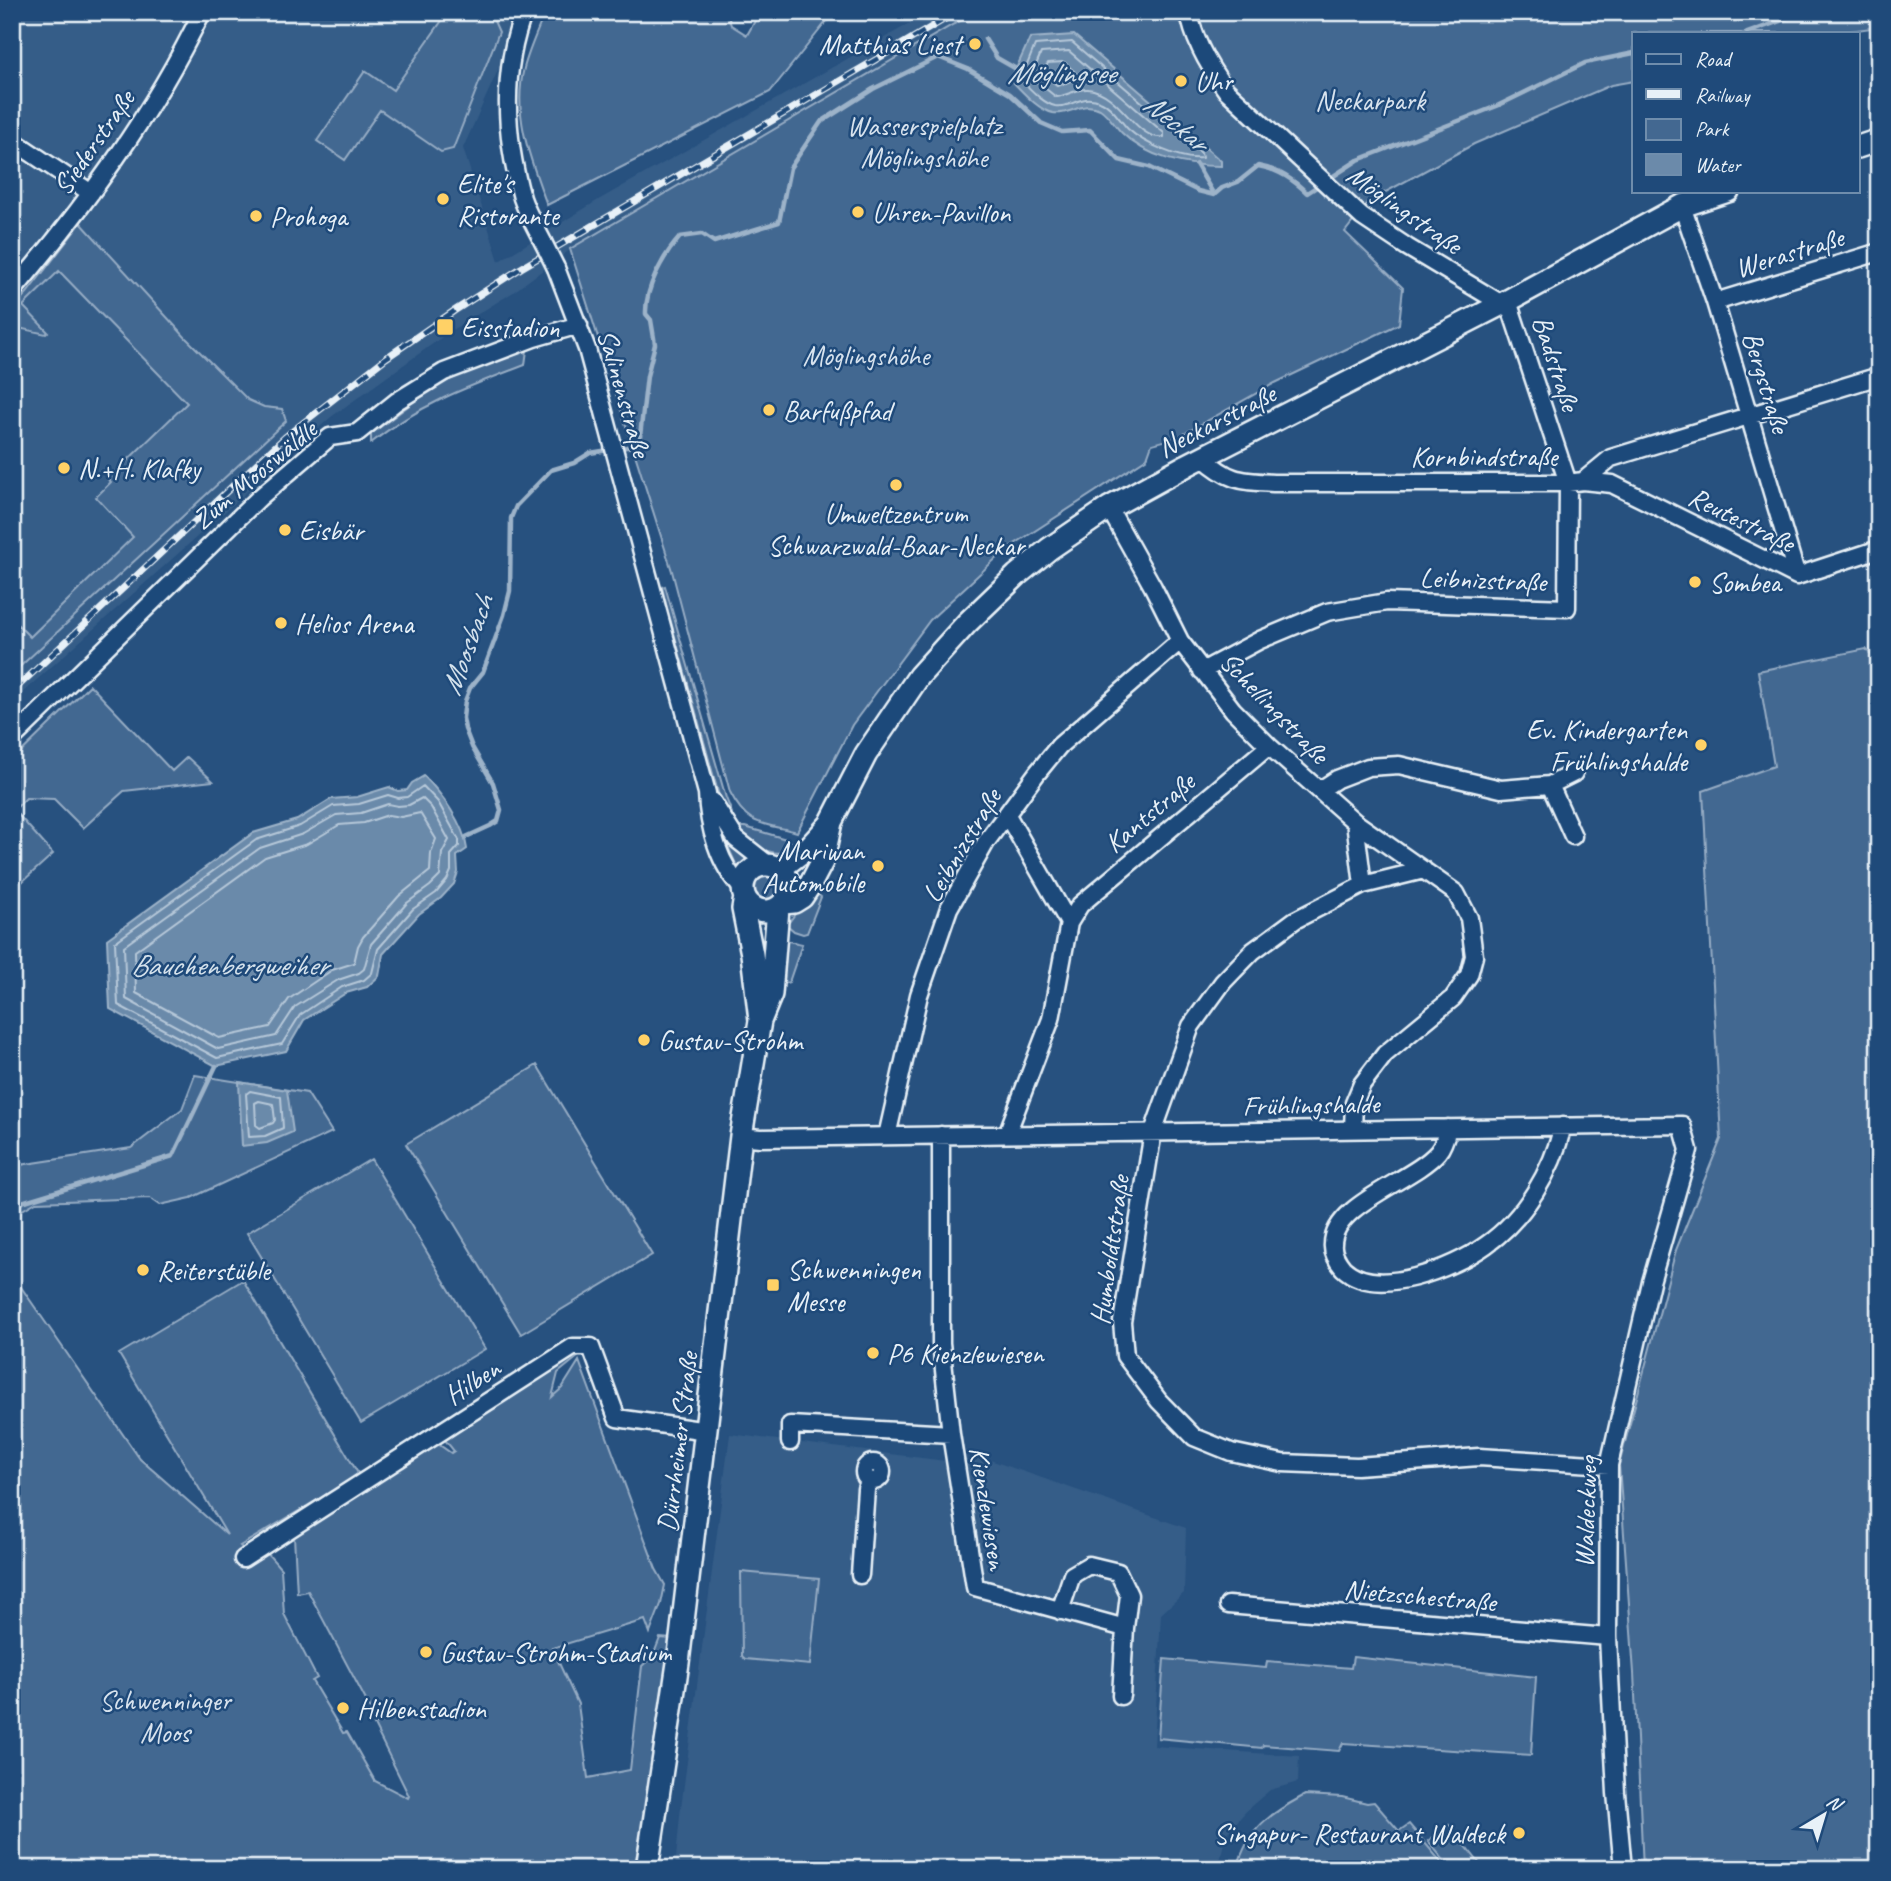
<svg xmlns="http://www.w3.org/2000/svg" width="1891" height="1881" viewBox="0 0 1891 1881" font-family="Caveat,sans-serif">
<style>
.built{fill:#355d88}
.green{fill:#436891;stroke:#96acc4;stroke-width:2}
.water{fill:#6b8aaa;stroke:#9db3c9;stroke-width:2}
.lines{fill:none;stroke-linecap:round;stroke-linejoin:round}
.shore{stroke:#b6c8d9;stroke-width:2}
.stream{stroke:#9db3c9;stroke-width:4.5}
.minor-casing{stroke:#e8f1f8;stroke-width:21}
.major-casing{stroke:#e8f1f8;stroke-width:26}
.minor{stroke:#1f4a7a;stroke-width:16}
.major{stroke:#1f4a7a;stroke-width:21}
.rail-casing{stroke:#e8f1f8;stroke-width:7}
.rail{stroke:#1f4a7a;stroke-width:4.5;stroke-dasharray:13;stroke-linecap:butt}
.minor-bridge-casing{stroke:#e8f1f8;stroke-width:21;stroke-linecap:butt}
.minor-bridge{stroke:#1f4a7a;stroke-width:16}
.poi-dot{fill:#ffd166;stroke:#1f4a7a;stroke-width:2.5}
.labels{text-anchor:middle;stroke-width:5;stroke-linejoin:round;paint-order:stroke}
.poi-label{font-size:28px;fill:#e8f1f8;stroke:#1f4a7a;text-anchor:start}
.park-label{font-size:28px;fill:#d8e3ee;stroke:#1f4a7a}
.street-label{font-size:28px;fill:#e8f1f8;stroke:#1f4a7a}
.water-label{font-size:30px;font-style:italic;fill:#d5e2ec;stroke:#1f4a7a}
</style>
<rect width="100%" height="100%" fill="#27517f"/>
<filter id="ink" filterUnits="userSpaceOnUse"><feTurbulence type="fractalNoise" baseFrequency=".0143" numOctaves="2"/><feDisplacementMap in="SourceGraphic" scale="14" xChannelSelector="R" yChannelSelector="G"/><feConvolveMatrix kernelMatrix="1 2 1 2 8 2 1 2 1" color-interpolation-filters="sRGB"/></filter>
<g filter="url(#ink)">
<!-- built -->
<path class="built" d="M12 12H524L463 148 499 261 600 199 930 12H978L954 24 571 249 512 293 452 330 331 417 12 702Z
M730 1434 954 1462 984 1458 1186 1528 1184 1593 1161 1614 1154 1746 1299 1756 1298 1782 1270 1790 1249 1808 1226 1834 1218 1869H675L680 1815Z"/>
<!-- green -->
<path class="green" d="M448 12H490L499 32 453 149 441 152 380 110 345 160 317 141 365 71 393 90Z
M545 12H722L728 16 731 25 747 35 760 12H834L770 92 547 205C531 161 512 115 524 68 529 49 538 30 545 12Z
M978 12H1879V27L1835 33H1634V81L1611 85 1474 144 1369 201 1345 232 1403 288 1399 324 1275 383 1178 437 1152 444 1147 458 1004 551 930 620 852 725 797 832C762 823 748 827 730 792L672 571 570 249 954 24Z
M81 223 186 338 248 400 264 407 282 409 286 421 12 674V619L30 637 133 537 96 497 111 482 108 479 187 403 59 271 23 306 48 332 46 334 14 327 12 329V308L27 293Z
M527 350 525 365C467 387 420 404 371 443V434L432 388 460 375Z
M665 586 726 798 732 813 730 822 721 803 666 604 662 587Z
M1866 649 1879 664V1869H1643L1634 1673 1619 1465 1676 1250 1721 1139 1703 791 1774 766 1758 671Z
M90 685 172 771 187 757 213 781 124 791 83 828 54 799 26 798 14 810 53 854 12 891V761Z
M739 827H745L786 839 803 849C774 859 757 850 735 830Z
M729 836 756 861 748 866 741 875 724 838Z
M754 889a13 13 0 1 1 26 0a13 13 0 1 1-26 0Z
M817 894 821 897 807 933 803 934 794 931 787 925 809 895Z
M788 941 802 944 789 982 786 983 784 981 786 942Z
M537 1065 652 1255 521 1334 406 1144Z
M195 1075 307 1093 332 1132 191 1198 160 1205 150 1198 36 1202 12 1216V1170L20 1165 131 1148 182 1109Z
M371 1159 485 1349 361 1423 247 1233Z
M12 1274 140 1459 227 1535 119 1354 243 1280 359 1475 240 1546 256 1561 267 1553 281 1569 284 1614 317 1678 312 1681 343 1733 347 1732 375 1781 408 1798 409 1796 374 1725 378 1723 308 1591 297 1593 294 1536 438 1444 451 1453 454 1451 445 1440 568 1360 577 1355 579 1356 558 1373 552 1397 562 1388 579 1361 656 1569 665 1585 661 1604 650 1633 645 1620 552 1648 578 1704 588 1778 630 1770 642 1666 653 1656 660 1638 672 1639 647 1803 634 1869H12Z
M741 1572 819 1579 810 1665 745 1659 742 1656Z
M1353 1657 1536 1677 1531 1755 1343 1743 1339 1751 1263 1745 1262 1748 1158 1738 1164 1659 1266 1668 1267 1661 1351 1668Z
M1305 1795 1342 1797 1367 1803 1374 1802 1399 1831 1409 1824 1447 1869H1237C1248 1827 1270 1814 1305 1795Z
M1449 1825 1484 1869H1451L1428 1841Z"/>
<!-- water -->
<path class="water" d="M1074 35 1221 161V166C1186 166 1147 158 1122 133 1115 126 1108 114 1100 109 1083 100 1070 116 1053 113 1038 110 1022 91 1011 80L1030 38Z
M424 776C441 793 464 824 467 849L457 856 458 872 454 884 441 898 419 914 383 954 379 976 367 987 346 993 304 1020 286 1051 216 1066 110 1009 107 939 253 833 297 820 331 799 357 797 389 787 398 791 407 790 412 783Z
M239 1082 287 1090 293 1132 267 1143 242 1146Z"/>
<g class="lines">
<!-- shore -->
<path class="shore" d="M1072 42 1201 153 1202 158C1182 161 1143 143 1128 129 1120 121 1113 107 1102 102 1079 92 1073 109 1055 106 1042 103 1030 88 1021 80L1035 45Z
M1069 51 1164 133V137C1135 141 1122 93 1088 89 1077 88 1067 96 1056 97L1031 77 1041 53Z
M1064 62 1080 77 1058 86 1044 75 1043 72 1048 63Z
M423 786 438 802 459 840V846L451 855V871L447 880 436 893 413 909 378 949 372 973 364 980 342 987 300 1015 282 1044 217 1058 118 1005 115 942 256 840 300 826 333 806 359 804 388 795 398 798 407 797Z
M422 798 431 807 449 840 442 853 440 876 430 886 407 903 371 944 364 969 359 973 338 980 295 1007 276 1036 218 1049 126 999 124 946 260 848 303 834 336 815 361 813 388 804 398 806 409 805Z
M420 813 436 839 431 853 430 871 399 896 363 937 358 946 354 963 332 970 289 999 270 1027 219 1038 136 993 135 951 265 857 307 844 339 825 364 823 388 815 401 817Z
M250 1091 281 1097 283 1128 265 1136 249 1137 246 1094Z
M259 1101 273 1104 275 1120 273 1123 260 1128 256 1125 255 1103Z"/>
<!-- stream -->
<path class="stream" d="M1747 33 1788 18 1835 12
M985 39 997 58 1018 70
M1196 164 1214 195 1222 188 1238 182 1258 166C1277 169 1293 179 1307 193L1321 184
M1329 179 1358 160 1497 106 1585 63 1634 53
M466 837 490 826 498 821 501 810 493 783 472 747 465 729 463 718 465 701 470 688 483 672 504 615 510 591 511 518 516 506 551 470 574 463 590 453 639 445 647 376 655 344 651 320 646 314C645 288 663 256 680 237L702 234 714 242 779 222 790 168 821 122 873 89 938 57 968 69 1010 94 1041 123 1062 132 1090 130 1119 160 1149 167 1198 191 1214 195
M12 1205 173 1156 216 1066"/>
<defs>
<path id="minor" d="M524 12C501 72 505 137 522 198 527 213 536 228 543 242
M1189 12C1193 40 1210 68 1226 90L1362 217 1407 247 1502 304
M12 140 91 193
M1682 206 1715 302 1797 576
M556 268 587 349 707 793C708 826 719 866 743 889
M12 292C85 206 153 114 202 12
M1715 302 1879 252
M1202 457C1230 482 1240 481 1276 483H1568L1583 481 1612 484 1797 576 1879 549
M1583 481 1611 458 1879 376
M1109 508 1153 587 1180 641 1233 710 1269 746 1355 822 1456 893 1469 918 1474 956 1469 975 1453 998 1385 1054 1362 1084 1354 1103 1353 1129
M1202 671 1260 640 1327 612 1387 602 1567 608 1568 483 1508 301
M12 739 259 498 330 437 357 433 397 401 444 372 534 338 579 325
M1550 785 1574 773
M1320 790 1337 779 1368 767 1399 765 1501 789 1550 785 1573 836
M712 801 736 839 769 865
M1007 815 1069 923
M1355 822 1363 885 1424 870
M1363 885 1295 920 1253 951 1223 982 1191 1026 1153 1132 1122 1322 1125 1356 1159 1401 1194 1437 1231 1452 1282 1463 1357 1466 1479 1457 1609 1465
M1448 1128C1446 1136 1443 1146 1438 1152 1413 1181 1333 1204 1333 1244 1332 1252 1338 1262 1343 1268 1376 1300 1454 1268 1486 1245 1525 1218 1552 1171 1563 1126
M1007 1134 1051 1019 1069 923 1080 905 1269 746
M741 1136 760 1138 1682 1125 1689 1150 1651 1282 1609 1465 1608 1637 1616 1793 1623 1869
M887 1136 919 995 949 908 986 842 1037 773 1059 746 1180 641
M951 1434 975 1587 1125 1628 1121 1696
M790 1442V1425L951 1434 941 1343V1135
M864 1472a9 9 0 1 1 18 0a9 9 0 1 1-18 0Z
M243 1559 573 1347H591L617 1418 707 1431
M860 1575 866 1489 870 1480
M1228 1605 1608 1637
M1060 1611 1072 1575 1089 1565 1118 1572 1129 1595 1125 1628"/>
<path id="major" d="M1858 147 1879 140
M743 888a23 23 0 1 1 46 0a23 23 0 1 1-46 0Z
M780 869 810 846 830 824
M745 897 743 909 752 954 760 1020
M783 903 794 902 802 897 810 885 823 860 831 822 866 754 919 676 967 623 1017 575 1049 549 1109 508 1187 465 1502 304 1682 206 1728 191
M647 1869 678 1663 741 1136 760 1021 771 994 778 908"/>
</defs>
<!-- minor casing -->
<use href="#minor" class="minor-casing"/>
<!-- major casing -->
<use href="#major" class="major-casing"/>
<!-- minor -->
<use href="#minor" class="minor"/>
<!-- major -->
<use href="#major" class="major"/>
<defs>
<path id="rail" d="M12 692 285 437 386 358 454 311 521 268 957 12"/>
</defs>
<!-- rail casing -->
<use href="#rail" class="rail-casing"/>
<!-- rail -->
<use href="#rail" class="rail"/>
<defs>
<path id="minor-bridge" d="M543 242 556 268"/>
</defs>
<!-- minor-bridge casing -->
<use href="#minor-bridge" class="minor-bridge-casing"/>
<!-- minor-bridge -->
<use href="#minor-bridge" class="minor-bridge"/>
</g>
</g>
<!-- markers -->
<g class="poi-dot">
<circle cx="975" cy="44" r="7"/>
<circle cx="1181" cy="81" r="7"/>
<circle cx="443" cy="199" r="7"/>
<circle cx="858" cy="212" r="7"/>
<circle cx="256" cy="216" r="7"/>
<rect x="436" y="318" width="18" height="18" rx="3.5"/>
<circle cx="769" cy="410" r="7"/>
<circle cx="64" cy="468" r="7"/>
<circle cx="896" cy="485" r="7"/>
<circle cx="285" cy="530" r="7"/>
<circle cx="1695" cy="582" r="7"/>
<circle cx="281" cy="623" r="7"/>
<circle cx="1701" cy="745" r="7"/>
<circle cx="878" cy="866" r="7"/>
<circle cx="644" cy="1040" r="7"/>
<circle cx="143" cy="1270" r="7"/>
<rect x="766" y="1278" width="14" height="14" rx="3.5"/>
<circle cx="873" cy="1353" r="7"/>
<circle cx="426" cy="1652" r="7"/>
<circle cx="343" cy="1708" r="7"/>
<circle cx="1519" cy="1833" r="7"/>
</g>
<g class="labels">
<!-- poi labels -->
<g class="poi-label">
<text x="961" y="54" text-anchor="end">Matthias Liest</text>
<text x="1195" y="91">Uhr</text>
<text x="457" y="193">Elite's<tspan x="457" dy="32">Ristorante</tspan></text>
<text x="872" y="222">Uhren-Pavillon</text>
<text x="270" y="226">Prohoga</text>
<text x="461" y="337">Eisstadion</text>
<text x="783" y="420">Barfußpfad</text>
<text x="78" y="478">N.+H. Klafky</text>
<text x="896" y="523" text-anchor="middle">Umweltzentrum<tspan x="896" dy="32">Schwarzwald-Baar-Neckar</tspan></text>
<text x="299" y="540">Eisbär</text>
<text x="1709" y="592">Sombea</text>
<text x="295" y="633">Helios Arena</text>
<text x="1687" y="739" text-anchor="end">Ev. Kindergarten<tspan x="1687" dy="32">Frühlingshalde</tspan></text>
<text x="864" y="860" text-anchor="end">Mariwan<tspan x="864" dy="32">Automobile</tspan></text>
<text x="658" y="1050">Gustav-Strohm</text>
<text x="787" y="1279">Schwenningen<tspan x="787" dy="32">Messe</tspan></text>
<text x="157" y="1280">Reiterstüble</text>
<text x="887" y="1363">P6 Kienzlewiesen</text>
<text x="440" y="1662">Gustav-Strohm-Stadium</text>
<text x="357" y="1718">Hilbenstadion</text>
<text x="1505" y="1843" text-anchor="end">Singapur- Restaurant Waldeck</text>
</g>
<!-- park labels -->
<g class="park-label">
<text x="1370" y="110">Neckarpark</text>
<text x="924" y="135">Wasserspielplatz<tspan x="924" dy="32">Möglingshöhe</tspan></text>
<text x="866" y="365">Möglingshöhe</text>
<text x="165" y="1710">Schwenninger<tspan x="165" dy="32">Moos</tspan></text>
</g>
<!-- street labels -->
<g class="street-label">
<text transform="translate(93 142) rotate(-55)" y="10">Siederstraße</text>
<text transform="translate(1405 209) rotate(35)" y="10">Möglingstraße</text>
<text transform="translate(1789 252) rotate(-17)" y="10">Werastraße</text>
<text transform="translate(1557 363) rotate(72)" y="10">Badstraße</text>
<text transform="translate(1767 382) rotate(73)" y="10">Bergstraße</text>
<text transform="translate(625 393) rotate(74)" y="10">Salinenstraße</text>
<text transform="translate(1216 420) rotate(-27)" y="10">Neckarstraße</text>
<text x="1484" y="466">Kornbindstraße</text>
<text transform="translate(254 474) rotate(-40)" y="10">Zum Mooswäldle</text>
<text transform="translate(1742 519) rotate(26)" y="10">Reutestraße</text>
<text transform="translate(1483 579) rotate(2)" y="10">Leibnizstraße</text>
<text transform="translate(1275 707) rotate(46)" y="10">Schellingstraße</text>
<text transform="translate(1149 812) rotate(-40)" y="10">Kantstraße</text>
<text transform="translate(961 845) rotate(-59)" y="10">Leibnizstraße</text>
<text transform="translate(1311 1104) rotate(-1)" y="10">Frühlingshalde</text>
<text transform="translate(1109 1250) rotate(-82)" y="10">Humboldtstraße</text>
<text transform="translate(472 1381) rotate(-33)" y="10">Hilben</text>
<text transform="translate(677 1442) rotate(-83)" y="10">Dürrheimer Straße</text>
<text transform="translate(989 1508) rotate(81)" y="10">Kienzlewiesen</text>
<text transform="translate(1585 1512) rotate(-88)" y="10">Waldeckweg</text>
<text transform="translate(1420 1595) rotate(5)" y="10">Nietzschestraße</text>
</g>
<!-- water labels -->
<g class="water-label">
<text x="1061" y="83">Möglingsee</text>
<text transform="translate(1176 122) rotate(40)" y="10">Neckar</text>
<text transform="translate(467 645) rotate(-70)" y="10">Moosbach</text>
<text x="229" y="975">Bauchenbergweiher</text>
</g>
</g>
<!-- margin -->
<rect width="1891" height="1881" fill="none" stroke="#1f4a7a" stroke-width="42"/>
<rect x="21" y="21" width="1849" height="1839" fill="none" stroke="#e8f1f8" stroke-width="2.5" filter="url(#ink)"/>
<!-- legend -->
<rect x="1632" y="32" width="228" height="161" fill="#1f4a7a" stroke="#6f8dac" stroke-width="2"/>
<rect x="1646" y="54" width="35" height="10" fill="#1f4a7a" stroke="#6f8dac" stroke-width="2"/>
<text x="1695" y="66" font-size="21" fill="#e8f1f8">Road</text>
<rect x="1646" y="89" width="35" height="10" fill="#e8f1f8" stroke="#6f8dac" stroke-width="2"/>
<text x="1695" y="102" font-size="21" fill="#e8f1f8">Railway</text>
<rect x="1646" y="119" width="35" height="21" fill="#436891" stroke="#6f8dac" stroke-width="2"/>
<text x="1695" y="136" font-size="21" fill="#e8f1f8">Park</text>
<rect x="1646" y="154" width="35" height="21" fill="#6b8aaa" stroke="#6f8dac" stroke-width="2"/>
<text x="1695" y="172" font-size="21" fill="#e8f1f8">Water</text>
<!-- north arrow -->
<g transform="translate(1824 1815) rotate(38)" stroke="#1f4a7a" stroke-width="5" paint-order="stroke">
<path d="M0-5L12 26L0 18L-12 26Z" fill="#e8f1f8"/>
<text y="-10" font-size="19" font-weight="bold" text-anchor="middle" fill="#e8f1f8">N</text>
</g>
</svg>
